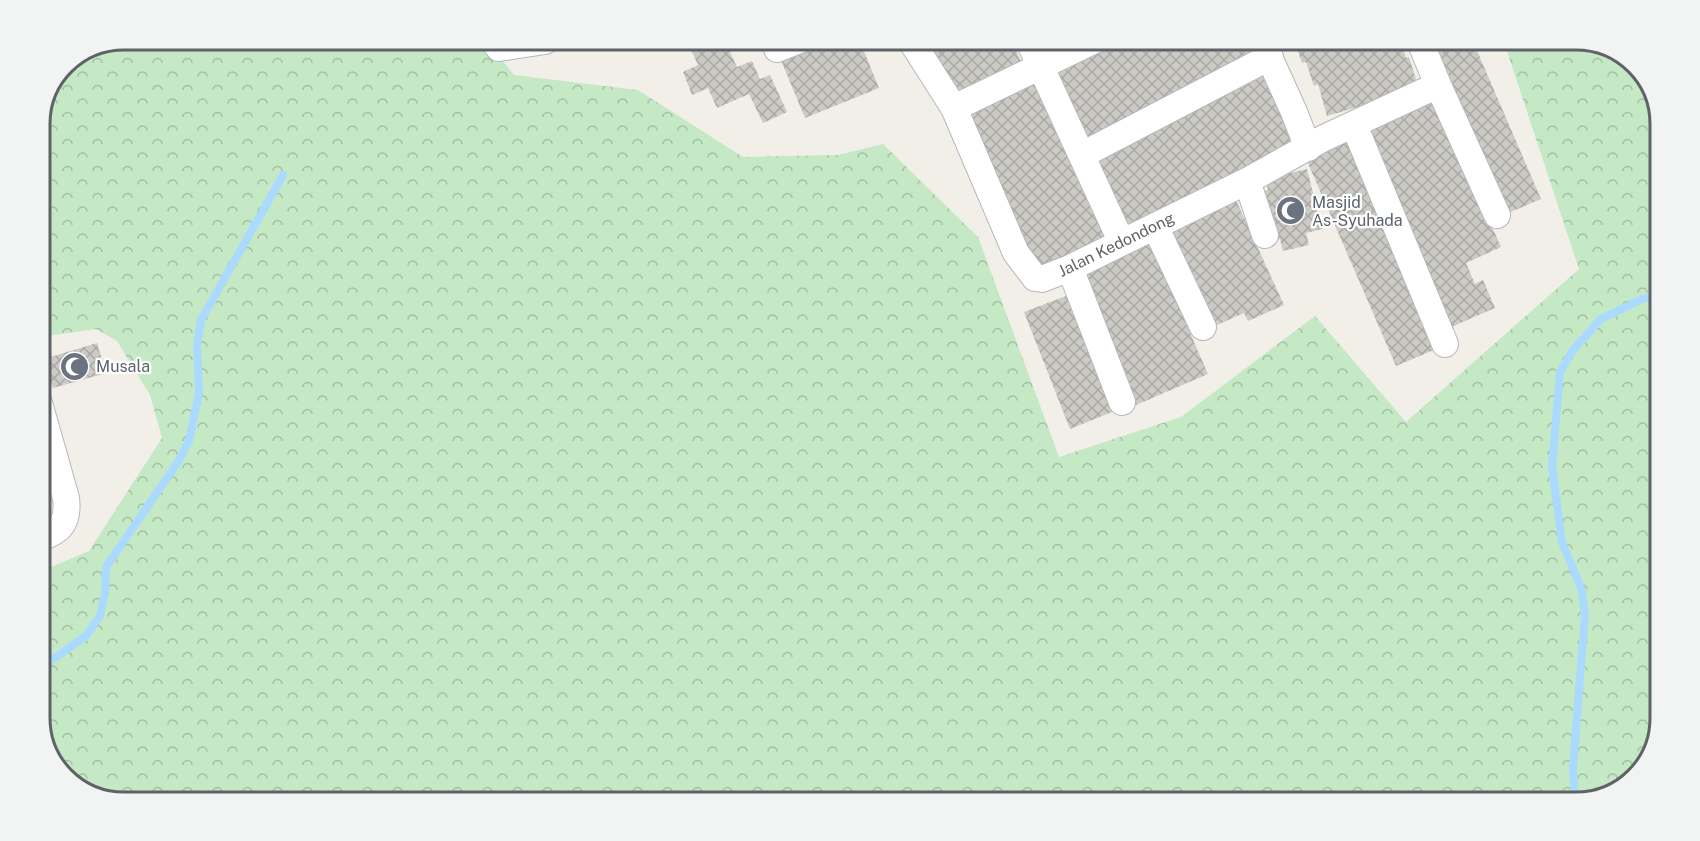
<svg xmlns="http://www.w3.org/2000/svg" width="1700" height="841" viewBox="0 0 1700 841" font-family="'Public Sans',sans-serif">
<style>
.forest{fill:url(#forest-crowns)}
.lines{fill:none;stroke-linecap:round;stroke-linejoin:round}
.stream{stroke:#aadaff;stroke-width:8}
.building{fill:url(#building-cross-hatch)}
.minor-casing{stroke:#b5b8bc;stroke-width:28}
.minor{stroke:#fff;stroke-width:26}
.labels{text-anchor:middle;stroke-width:4.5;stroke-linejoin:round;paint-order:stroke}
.worship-label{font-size:16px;fill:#5b616d;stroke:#fff;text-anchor:start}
.street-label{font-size:16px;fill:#5f6368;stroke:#fff}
.rim{fill:none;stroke:#5f6368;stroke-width:3}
</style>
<defs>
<pattern id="forest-crowns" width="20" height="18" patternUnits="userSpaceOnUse" patternTransform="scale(1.5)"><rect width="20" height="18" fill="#c5e8c5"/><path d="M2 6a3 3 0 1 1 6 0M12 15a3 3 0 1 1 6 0" fill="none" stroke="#a3c0a4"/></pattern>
<pattern id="building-cross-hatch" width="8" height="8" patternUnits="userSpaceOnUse" patternTransform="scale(1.5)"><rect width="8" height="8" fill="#cccac5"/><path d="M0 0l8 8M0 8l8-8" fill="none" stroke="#a9a8a4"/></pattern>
</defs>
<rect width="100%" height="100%" fill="#f1efe8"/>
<!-- forest -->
<path class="forest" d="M124 39H485L514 75 638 90 743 157 838 155 883 144 978 237 1059 457 1181 417 1315 316 1406 422 1579 269 1503 39H1576L1613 48 1647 77 1661 119V717L1652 754 1623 788 1577 802H124L87 793 53 765 39 723V572L89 551 162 438 150 395 117 341 96 329 39 337V119L64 64Z"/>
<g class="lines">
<!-- stream -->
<path class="stream" d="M39 669 86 636 100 616 105 593 106 567 178 462 189 441 199 393 197 344 201 320 283 175
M1575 802 1573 768 1585 614 1581 588 1562 542 1552 466 1560 372 1573 350 1601 319 1642 299 1661 294"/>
</g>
<!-- building -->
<path class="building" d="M686 39H754L729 50 737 67 752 61 760 79 770 75 787 112 763 123 749 94 717 108 708 88 692 95 683 72 698 65Z
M827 39H859L879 88 805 118 780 58Z
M928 39H1011L1024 69 955 100Z
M1033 39H1087L1043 60Z
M1121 39H1251L1258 52 1085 143 1048 77Z
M1294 39H1400L1406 58 1409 57 1419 89 1327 116 1318 84 1314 86 1306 62 1302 63Z
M1426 39H1472L1541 199 1501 216Z
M1266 69 1302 139 1123 231 1087 162Z
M1034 81 1107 241 1036 273 963 113Z
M1434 96 1501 247 1466 263 1475 284 1483 280 1495 308 1449 328 1360 128Z
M1349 135 1441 347 1396 366 1304 154Z
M1307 169 1322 229 1306 233 1309 245 1283 251 1280 239 1273 241 1261 192 1268 190 1265 179Z
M1234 196 1284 305 1248 321 1244 313 1208 329 1164 231Z
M1150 241 1208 374 1136 405 1078 272Z
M1066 296 1112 412 1070 429 1024 312Z
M97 343 106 373 53 388 44 359Z"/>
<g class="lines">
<defs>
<path id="minor" d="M492 39 499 48 545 41 548 39
M910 39 954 108 1016 253 1035 278 1042 279 1070 268 1247 181 1324 138 1438 85
M1028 39 1121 241
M1261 39 1294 112 1308 148
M1419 39 1438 85 1497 215
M777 49 802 39
M954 108 1097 39
M1354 125 1445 344
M1082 155 1270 57
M1247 181 1265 235
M1155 226 1203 327
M1070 268 1122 402
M39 403 66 498C69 521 61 532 39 538"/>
</defs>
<!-- minor casing -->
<use href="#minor" class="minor-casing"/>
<!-- minor -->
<use href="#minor" class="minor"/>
</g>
<!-- icons -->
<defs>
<symbol id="mosque-disc" viewBox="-11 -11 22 22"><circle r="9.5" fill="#6b7280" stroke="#fff"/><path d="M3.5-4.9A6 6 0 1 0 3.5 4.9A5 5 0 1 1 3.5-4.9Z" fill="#fff"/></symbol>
</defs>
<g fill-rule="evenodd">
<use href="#mosque-disc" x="1274" y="194" width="33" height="33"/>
<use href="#mosque-disc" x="58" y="350" width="33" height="33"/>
</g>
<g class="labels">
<!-- worship labels -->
<g class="worship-label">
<text x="1312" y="208">Masjid<tspan x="1312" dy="18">As-Syuhada</tspan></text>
<text x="96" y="372">Musala</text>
</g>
<!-- street labels -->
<g class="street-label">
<text transform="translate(1116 244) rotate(-26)" y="6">Jalan Kedondong</text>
</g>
</g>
<!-- crop -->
<path d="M0 0H1700V841H0ZM124 50H1576A74 74 0 0 1 1650 124V718A74 74 0 0 1 1576 792H124A74 74 0 0 1 50 718V124A74 74 0 0 1 124 50Z" fill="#f2f3f3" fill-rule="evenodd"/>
<path class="rim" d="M124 50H1576A74 74 0 0 1 1650 124V718A74 74 0 0 1 1576 792H124A74 74 0 0 1 50 718V124A74 74 0 0 1 124 50Z"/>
</svg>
